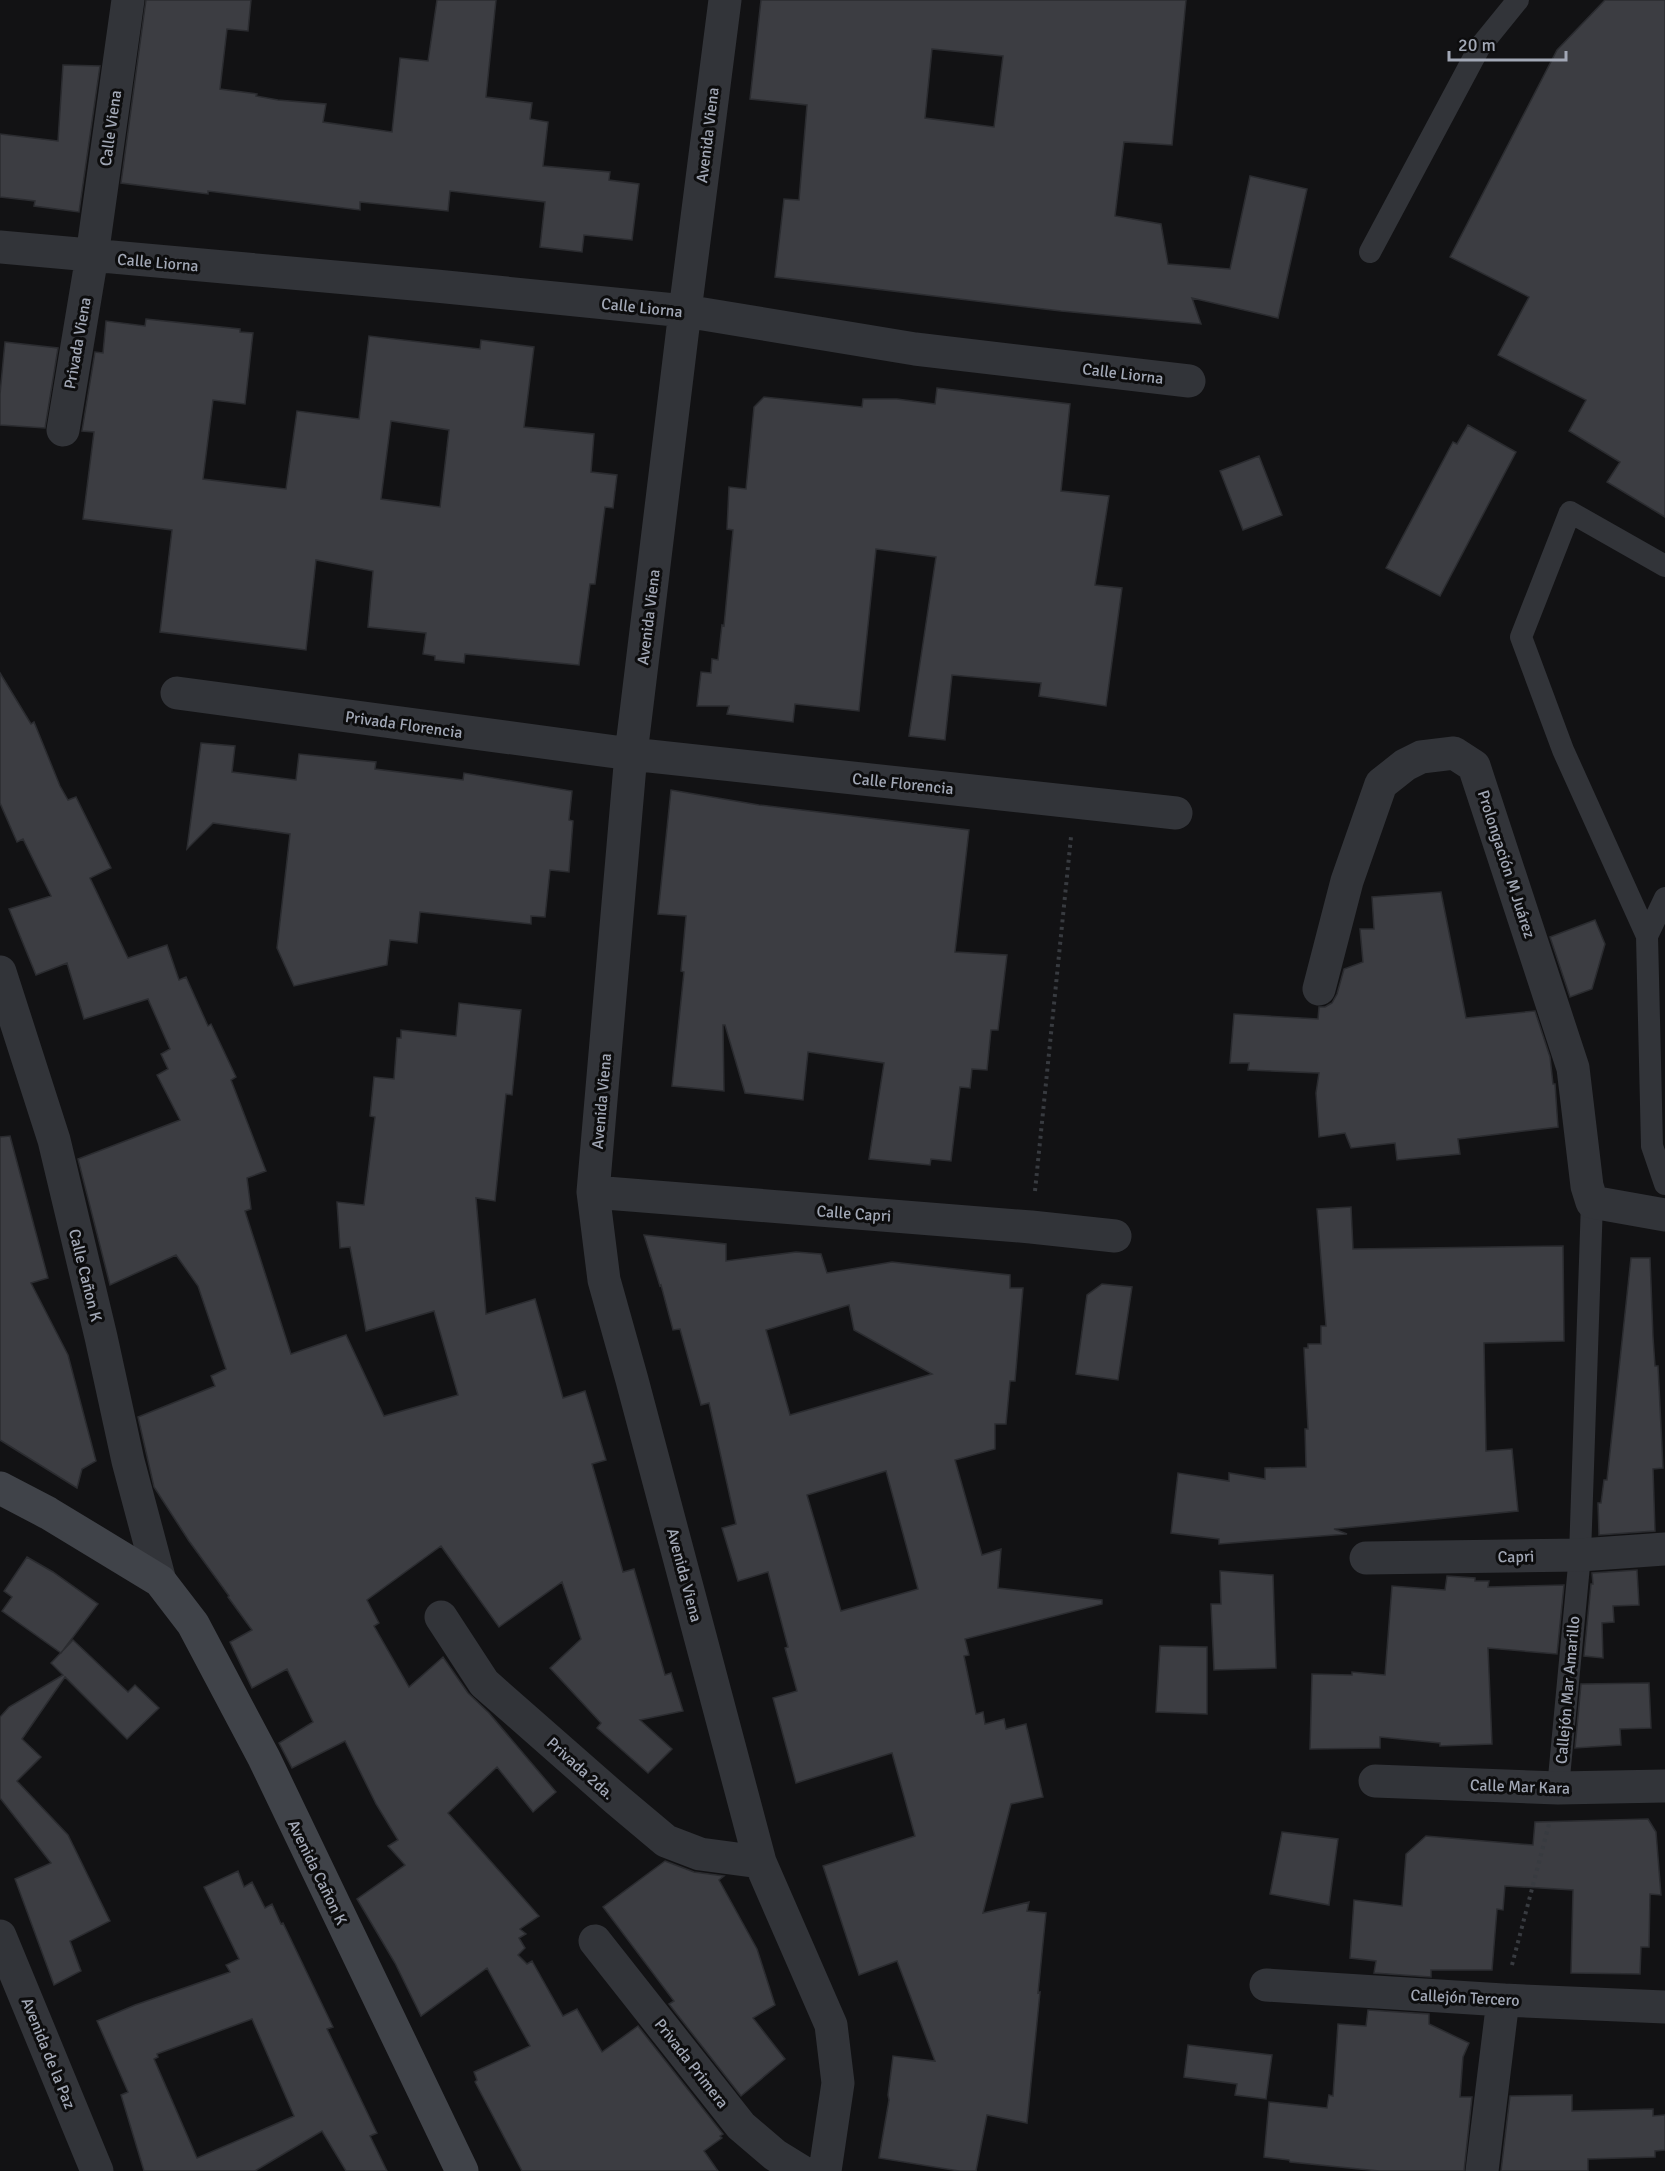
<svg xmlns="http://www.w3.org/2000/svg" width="1665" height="2171" viewBox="0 0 1665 2171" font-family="Signika,sans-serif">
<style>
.building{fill:#3c3d42;stroke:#2b2c30;stroke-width:1.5;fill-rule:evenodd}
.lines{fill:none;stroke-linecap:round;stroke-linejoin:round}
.path{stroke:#383b40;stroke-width:4;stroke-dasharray:3 4.5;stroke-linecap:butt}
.lane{stroke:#323439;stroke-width:22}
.street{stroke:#323439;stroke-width:33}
.secondary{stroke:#404349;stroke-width:33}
.labels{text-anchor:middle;stroke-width:6;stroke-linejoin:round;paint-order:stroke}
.street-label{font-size:16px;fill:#a2a8b6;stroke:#0d0d0e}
</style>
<rect width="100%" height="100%" fill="#121214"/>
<!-- building -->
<path class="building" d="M146 0H251L248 31 227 29 220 89 257 94 256 96 278 100 326 104 323 122 392 132 400 58 428 61 437 0H496L486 97 532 103 530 119 548 122 543 166 610 172 609 180 639 184 632 240 584 235 582 252 540 247 545 202 450 191 448 211 360 202V210L208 191V194L121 183Z
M761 0H1186L1172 145 1124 142 1115 216 1161 224 1168 264 1230 269 1250 176 1307 189 1278 318 1192 298 1201 324 1061 311 775 277 784 199 799 200 807 105 750 99ZM932 49 1003 56 994 127 925 118Z
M1605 0H1665V517L1607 482 1620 462 1569 431 1586 400 1498 355 1529 297 1450 257 1557 50Z
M63 65 100 66 79 212 34 206 35 201 0 197V134L58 141Z
M146 319 240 329V332L253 333 245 404 213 400 203 479 286 489 297 411 359 419 369 336 480 349 481 340 534 347 524 427 594 434 591 472 617 475 613 508 605 507 595 584H590L579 665 465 654 464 663 435 660V656L423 654 426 633 368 627 373 571 316 560 306 650 160 632 172 530 83 519 94 432 82 431 95 352 103 353 106 321 145 326ZM391 421 449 430 440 507 381 499Z
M5 342 58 348 45 428 0 425V394Z
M937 388 1070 404 1061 491 1109 496 1095 585 1122 588 1106 706 1039 696 1041 683 952 675 945 740 909 736 936 557 876 549 859 711 795 704 793 722 727 714 729 706H697L701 672 711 673 712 659 718 660 722 625 724 626 733 530 727 529 729 487 746 489 754 407 764 397 862 407 863 399H897L935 404Z
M1468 425 1516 452 1440 596 1386 568 1453 442 1457 444Z
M1259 456 1282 515 1243 530 1220 471Z
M0 673 31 724 34 722 60 786 68 800 76 797 111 868 90 878 128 958 167 945 179 980 186 977 208 1026 211 1024 236 1077 231 1080 266 1171 247 1178 251 1209 245 1211 291 1354 346 1335 384 1416 458 1395 434 1311 366 1331 350 1247 340 1248 337 1202 364 1205 375 1117 370 1116 374 1077 394 1079 397 1038H401V1030L456 1036 459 1003 521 1010 512 1095 506 1094 495 1201 476 1198 486 1314 535 1299 563 1398 585 1391 606 1460 592 1464 623 1572 634 1569 665 1675 671 1673 683 1711 640 1720 672 1749 648 1773 597 1728 601 1723 550 1668 581 1639 562 1582 499 1627 441 1546 367 1600 379 1623 374 1626 409 1687 443 1657 468 1693 489 1713 556 1792 533 1812 497 1767 448 1813 539 1916 520 1929 526 1934 519 1938 525 1948 518 1955 527 1964 532 1961 563 2016 577 2009 602 2052 638 2026 723 2134 720 2136 722 2138 704 2151 718 2171H522L475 2082 477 2080 474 2072 530 2046 487 1968 421 2016 395 1963 357 1899 405 1865 388 1846 398 1840 376 1804 345 1741 292 1768 279 1743 313 1722 287 1669 252 1688 230 1642 252 1630 228 1597 229 1596 189 1541 154 1487 138 1417 215 1386 211 1376 226 1369 198 1286 176 1255 110 1285 78 1159 180 1120 157 1075 168 1069 161 1054 170 1049 148 999 84 1019 67 963 36 975 9 909 51 896 23 839 17 842 0 803Z
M201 743 235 746 232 772 296 780 299 754 376 762 375 769 463 780 464 773 572 791 569 820 573 821 569 872 550 870 545 917 531 916V924L420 912 417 943 390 940 387 965 294 986 277 948 290 834 213 823 187 849Z
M671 790 759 805 969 830 955 952 1007 955 998 1030H991L987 1070 972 1069 970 1088 960 1087 951 1161 931 1159 930 1165 869 1159 884 1063 808 1052 803 1100 745 1093 725 1025H723L724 1091 672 1086 684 972 681 971 686 916 658 914Z
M1441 892 1466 1018 1535 1011 1550 1057 1553 1084H1555L1558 1127 1458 1139 1460 1154 1397 1160 1395 1143 1351 1148 1345 1133 1319 1137 1316 1093 1319 1073 1248 1070 1249 1063H1230L1234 1014 1318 1019 1319 1007H1325L1332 1003 1337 994 1344 969 1363 962 1360 929H1374L1372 897Z
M1595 920 1605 944 1592 989 1570 997 1550 937Z
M10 1136 48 1278 31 1283 68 1355 96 1461 82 1469 77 1488 0 1440V1137Z
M1351 1207 1353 1249 1563 1246 1564 1341 1484 1343 1486 1451 1512 1449 1518 1511 1334 1529 1347 1534 1219 1544V1539L1171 1533 1178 1473 1229 1481V1473L1265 1479V1468L1306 1467 1305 1429H1308L1304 1348H1308V1344H1321V1326H1326L1317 1209Z
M644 1235 726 1244V1261L796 1252 821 1254 827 1273 892 1262 1010 1275V1288H1023L1015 1381H1010L1006 1424H995V1449L955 1460 982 1555 1001 1549 998 1588 1102 1600V1604L965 1639 969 1655 964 1656 976 1714 983 1712 985 1724 1004 1719 1006 1729 1026 1724 1043 1797 1011 1804 983 1913 1029 1902 1027 1911 1046 1913 1038 1993 1040 1992 1027 2123 987 2115 976 2171H959L879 2158 889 2100 888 2095 893 2056 935 2061 897 1961 859 1975 823 1866 915 1836 892 1753 796 1783 773 1698 797 1691 785 1648 788 1647 768 1572 738 1581 722 1528 736 1524 709 1403 701 1405 680 1329 673 1330 661 1285 660 1286ZM849 1305 854 1330 932 1374 790 1415 766 1330ZM886 1471 918 1589 841 1611 807 1495Z
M1631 1258H1650L1653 1337 1655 1366H1658L1663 1468 1653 1469 1655 1531 1599 1535 1598 1503H1601L1604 1480H1607Z
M1102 1284 1132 1287 1118 1380 1076 1374 1087 1295Z
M27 1557 53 1572 98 1604 61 1653 2 1611 12 1597 4 1591Z
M1637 1570 1639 1605 1613 1606 1614 1622 1602 1623 1603 1658 1584 1656 1591 1584H1593L1592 1573Z
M1220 1571 1273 1575 1276 1668 1214 1670 1211 1604H1221Z
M1447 1576 1475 1578V1581H1489L1488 1587 1564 1585 1557 1654 1488 1648 1492 1744 1440 1746V1743L1380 1737V1748L1310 1749 1312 1674 1352 1675V1672L1385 1675 1392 1586 1445 1590Z
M73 1640 128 1692 135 1685 159 1708 127 1739 65 1677 22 1739 41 1757 17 1781 68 1835 110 1921 70 1941 81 1971 54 1985 15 1879 51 1863 0 1798V1717L9 1707 63 1675 51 1663Z
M1160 1646 1207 1647V1714L1156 1712Z
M1649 1683 1651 1728 1620 1729 1621 1745 1575 1748 1581 1684Z
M1648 1819 1656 1832 1661 1895 1650 1894 1649 1947H1641L1640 1974 1571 1973 1573 1890 1505 1886 1503 1910 1497 1909 1492 1970H1431V1977L1374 1973 1376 1961 1350 1958 1354 1900 1402 1906 1406 1854 1426 1836 1533 1845 1535 1822Z
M1282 1832 1338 1839 1329 1905 1270 1894Z
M665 1861 694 1872 724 1876 719 1880 757 1949 775 2005 753 2018 785 2059 741 2096 669 2004 674 2001 603 1907Z
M238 1871 244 1887 252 1882 265 1908 272 1904 281 1924 283 1923 333 2027 327 2029 377 2133 370 2136 387 2171H346L322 2131 255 2171H144L121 2095 128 2092 97 2021 135 2005 230 1972 226 1965 239 1959 204 1887ZM252 2019 294 2116 197 2158 154 2059 158 2057 157 2054Z
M1368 2010 1429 2014V2024L1469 2043 1463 2057 1460 2097H1472L1464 2171H1379L1290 2162 1289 2160 1264 2157 1269 2102 1327 2108 1329 2095 1333 2096 1338 2024 1366 2026Z
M1188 2045 1272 2055 1266 2099 1235 2095 1237 2084 1184 2077Z
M1572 2095V2111L1653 2109V2116L1665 2115V2150L1655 2151V2157L1588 2159V2171H1501L1510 2096Z"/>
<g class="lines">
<!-- path -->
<path class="path" d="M1035 1191 1071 837
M1512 1965 1549 1824"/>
<!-- lane -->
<path class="lane" d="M1370 252 1479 48 1518 0
M1665 898 1647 936 1652 1146 1665 1184
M1647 936 1563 750 1521 637 1570 512 1665 566
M1558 1788 1580 1555 1592 1202"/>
<!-- street -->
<path class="street" d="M725 0 685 311 631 754 593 1192 604 1280 632 1380 760 1862 831 2025 838 2083 825 2171
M0 247 436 286 685 311 915 349 1189 381
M63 430 92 256 128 0
M177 693 631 754 1176 813
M0 972 54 1140 101 1337 128 1461 160 1581
M1319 989 1347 881 1381 784 1405 765 1421 757 1454 753 1474 766 1573 1068 1587 1186 1592 1202 1665 1215
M593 1192 1031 1227 1115 1236
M1366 1558 1580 1555 1665 1549
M441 1617 484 1683 616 1799 666 1841 700 1854 760 1862
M1375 1781 1558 1788 1665 1786
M0 1936 97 2171
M595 1941 741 2126 775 2155 801 2171
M1266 1985 1503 2000 1665 2007
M1482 2171 1503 2000"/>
<!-- secondary -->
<path class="secondary" d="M0 1488 48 1513 160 1581 193 1624 264 1758 462 2171"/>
</g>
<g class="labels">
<!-- street labels -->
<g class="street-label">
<text transform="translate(110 128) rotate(-82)" y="6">Calle Viena</text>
<text transform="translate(707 135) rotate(-83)" y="6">Avenida Viena</text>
<text transform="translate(158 262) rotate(5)" y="6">Calle Liorna</text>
<text transform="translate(642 307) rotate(6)" y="6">Calle Liorna</text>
<text transform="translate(77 343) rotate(-80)" y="6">Privada Viena</text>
<text transform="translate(1123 373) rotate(7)" y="6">Calle Liorna</text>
<text transform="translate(648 617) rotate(-83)" y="6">Avenida Viena</text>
<text transform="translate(404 724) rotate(8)" y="6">Privada Florencia</text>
<text transform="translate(903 783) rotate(6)" y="6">Calle Florencia</text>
<text transform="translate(1507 864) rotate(72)" y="6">Prolongación M Juárez</text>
<text transform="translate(601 1101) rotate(-85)" y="6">Avenida Viena</text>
<text transform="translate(854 1213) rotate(4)" y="6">Calle Capri</text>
<text transform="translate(86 1275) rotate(76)" y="6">Calle Cañon K</text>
<text transform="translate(1516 1556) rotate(-1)" y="6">Capri</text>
<text transform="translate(685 1575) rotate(75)" y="6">Avenida Viena</text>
<text transform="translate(1567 1690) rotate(-85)" y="6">Callejón Mar Amarillo</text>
<text transform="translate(581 1768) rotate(42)" y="6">Privada 2da.</text>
<text transform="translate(1520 1786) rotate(2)" y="6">Calle Mar Kara</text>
<text transform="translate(318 1872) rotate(64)" y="6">Avenida Cañon K</text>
<text transform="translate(1465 1997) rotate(3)" y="6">Callejón Tercero</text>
<text transform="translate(49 2053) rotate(68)" y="6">Avenida de la Paz</text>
<text transform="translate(692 2063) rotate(52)" y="6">Privada Primera</text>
</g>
</g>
<!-- scale -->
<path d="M1449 51v9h117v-9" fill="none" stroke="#a2a8b6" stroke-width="3"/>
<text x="1458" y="51" font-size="18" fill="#a2a8b6" stroke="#0d0d0e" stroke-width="4.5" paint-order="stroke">20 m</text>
</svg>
